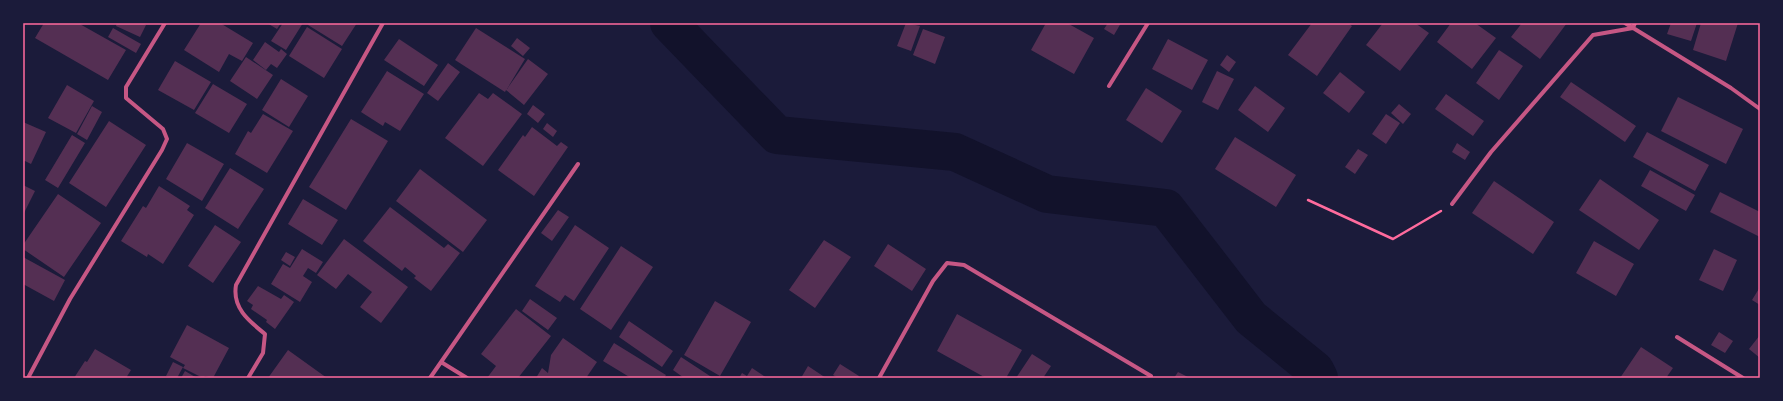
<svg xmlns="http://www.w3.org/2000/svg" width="1783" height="401" viewBox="0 0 1783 401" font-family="'Work Sans',sans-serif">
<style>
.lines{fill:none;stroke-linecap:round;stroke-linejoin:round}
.river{stroke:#12122b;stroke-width:38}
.building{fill:#542f53}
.path{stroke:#ff6b9d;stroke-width:2.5}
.minor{stroke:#c65784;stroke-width:4}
.neatline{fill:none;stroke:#ff6b9d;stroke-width:1.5}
</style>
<rect width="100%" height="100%" fill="#1b1b3a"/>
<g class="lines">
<!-- river -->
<path class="river" d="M669 23 777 135 955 152 1047 194 1166 208 1251 318 1315 370 1319 378"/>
</g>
<!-- building -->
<path class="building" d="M44 23H78L126 50 108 80 35 38Z
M117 23H142L146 25 140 37 116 26Z
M201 23H220L253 43 242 61 229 54 219 72 184 50Z
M267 23H281L277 29Z
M283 23H303L286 50 271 41Z
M309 23H357L342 46 308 25Z
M906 23 920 26 911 51 897 46Z
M1046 23H1067L1094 38 1074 74 1031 50Z
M1108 23H1121L1114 35 1104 29Z
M1312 23H1348L1352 26 1317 76 1288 55Z
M1383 23H1415L1429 33 1400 71 1366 45Z
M1451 23H1475L1496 38 1472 69 1437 42Z
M1522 23H1567L1540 59 1511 37Z
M1671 23H1697L1691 41 1667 34Z
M1701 23H1738L1726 61 1693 50Z
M307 27 342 49 324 78 289 56Z
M113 28 141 44 136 53 108 37Z
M476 28 525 59 507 89 528 59 548 74 524 105 506 90 505 92 455 60Z
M923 29 945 37 935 64 913 55Z
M517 38 530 48 523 56 511 46Z
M399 39 438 65 424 86 384 60Z
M1168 39 1208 60 1192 90 1152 69Z
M265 42 279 52 281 49 287 54 277 68 271 64 266 70 253 60Z
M1499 50 1523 66 1499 100 1476 83Z
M1227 55 1236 62 1229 72 1220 65Z
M246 57 273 75 257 99 230 81Z
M175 61 211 82 194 110 158 90Z
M448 63 460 72 438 101 427 93Z
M387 71 424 94 400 131 385 122 383 126 361 112Z
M1217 71 1234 79 1218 110 1202 102Z
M1340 72 1365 92 1349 113 1323 93Z
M281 79 308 96 289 127 262 110Z
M1571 82 1636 126 1625 142 1560 97Z
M213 84 247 104 229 133 195 113Z
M67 85 94 101 76 133 48 118Z
M1255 86 1285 108 1268 132 1238 110Z
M1146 88 1182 111 1162 143 1126 120Z
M479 93 488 99 493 93 522 114 483 166 445 138Z
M1446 94 1484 121 1473 136 1435 109Z
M1678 97 1743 129 1726 164 1661 131Z
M1399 104 1411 114 1403 124 1391 113Z
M533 105 545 114 538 123 527 114Z
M92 106 102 112 87 140 77 134Z
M263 114 293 131 267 173 235 154 248 131 251 133Z
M1386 114 1400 123 1386 144 1372 134Z
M351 119 388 141 346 210 309 187Z
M109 121 146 145 106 207 69 183Z
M23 122 46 132 31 164 23 160Z
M547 123 557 131 553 137 543 129Z
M532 127 557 146 561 142 568 147 534 196 498 170 523 135 525 137Z
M1647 132 1709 165 1695 191 1633 157Z
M72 135 85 143 58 188 45 180Z
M1235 137 1296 175 1276 207 1215 169Z
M187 143 224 164 202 201 166 179Z
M1457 143 1470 152 1465 160 1452 152Z
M1358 149 1368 155 1355 174 1345 167Z
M230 168 264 189 238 229 205 208Z
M420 169 487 220 463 252 396 201Z
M1650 170 1695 195 1686 211 1641 186Z
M1600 179 1659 220 1639 250 1579 210Z
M1494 181 1554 222 1533 254 1472 213Z
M23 185 35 191 23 215Z
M159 186 190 206 187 210 194 215 163 264 148 254 147 257 121 241 143 206 146 208Z
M1720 192 1760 212V237L1710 212Z
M58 194 101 223 64 277 23 249V245Z
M303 199 338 220 322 245 288 224Z
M390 207 444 248 448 244 460 253 431 291 414 278 416 276 405 267 402 271 363 241Z
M558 210 569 217 552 241 541 233Z
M215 225 241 242 213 283 188 266Z
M575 225 609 248 574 301 565 295 560 302 535 286Z
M344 239 408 287 381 323 360 307 372 292 348 274 336 289 317 275Z
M824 240 851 257 815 308 789 290Z
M1594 241 1634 264 1616 296 1576 273Z
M888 244 926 269 912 291 874 266Z
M621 246 653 267 611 330 580 309Z
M302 249 323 262 316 273 308 268 303 276 312 282 300 302 271 284 283 264 290 268Z
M1714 249 1737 260 1723 291 1699 280Z
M286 252 295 257 290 266 281 260Z
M23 257 65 280 54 301 23 284Z
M258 286 281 299 284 295 294 302 275 329 266 322 267 320 251 309 253 305 247 301Z
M1760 287V305L1752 300Z
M530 299 557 318 548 330 522 311Z
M715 301 751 322 720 376 684 355Z
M516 309 551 336 518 378H487L496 366 481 354Z
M957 314 1022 350 1006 378H986L937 351Z
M629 321 673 351 662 367 619 337Z
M187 325 229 348 213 378 205 376 203 378 183 368 185 365 170 357Z
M1719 332 1733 341 1725 353 1711 345Z
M1760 335V358L1749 349Z
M563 338 597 362 586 378H536L542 368 548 373 551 355Z
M614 343 666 375 664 378H631L603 361Z
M1641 347 1673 368 1666 378H1620Z
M95 349 131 370 126 378H74L85 361 87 362Z
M288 350 327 378H268Z
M1032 354 1051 366 1043 378H1016Z
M681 357 713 378H684L673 370Z
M173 362 183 367 177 378 166 376Z
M840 364 859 376 858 378H838L833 375Z
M808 366 826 378H801Z
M752 368 767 378H739L742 373 747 376Z
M185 371 197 378H181Z
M1178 372 1190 378H1174Z"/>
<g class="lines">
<!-- path -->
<path class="path" d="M1308 200 1393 239 1441 211"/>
<!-- minor -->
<path class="minor" d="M1625 23 1731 88 1760 109
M1109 86 1148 23
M1452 204 1491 152 1593 35 1633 28 1635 23
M1677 337 1743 378
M441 362 467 378
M28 378 70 299 162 150 167 139 163 129 126 98V87L165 23
M248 378 263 353 265 334C249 321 232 308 236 285L383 23
M430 378 578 164
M879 378 933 281 947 263 964 265 1151 376"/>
</g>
<!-- border -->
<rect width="1783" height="401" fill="none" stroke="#1b1b3a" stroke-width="48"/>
<rect x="24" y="24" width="1735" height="353" class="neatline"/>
</svg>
